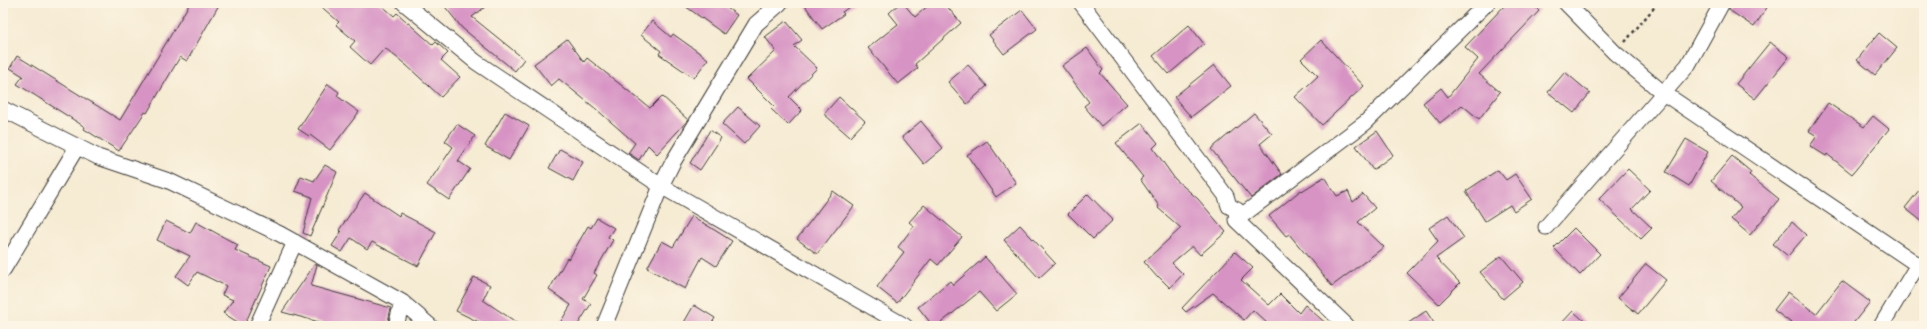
<svg xmlns="http://www.w3.org/2000/svg" width="1927" height="329" viewBox="0 0 1927 329" font-family="'IM FELL Double Pica',serif">
<style>
.building{fill:#d793c4}
.lines{fill:none;stroke-linecap:round;stroke-linejoin:round}
.street-casing{stroke:#3d3b37;stroke-width:17}
.path{stroke:#3d3b37;stroke-width:2.5;stroke-dasharray:3 3;stroke-linecap:butt}
.street{stroke:#fff;stroke-width:15}
</style>
<rect width="100%" height="100%" fill="#fcf5e5"/>
<filter id="ink" filterUnits="userSpaceOnUse"><feTurbulence type="fractalNoise" baseFrequency=".025" numOctaves="2"/><feDisplacementMap in="SourceGraphic" scale="8" xChannelSelector="R" yChannelSelector="G"/><feConvolveMatrix kernelMatrix="1 2 1 2 8 2 1 2 1" color-interpolation-filters="sRGB"/></filter>
<filter id="wash" filterUnits="userSpaceOnUse"><feTurbulence type="fractalNoise" baseFrequency=".012" numOctaves="4" result="noise"/><feDisplacementMap in="SourceGraphic" scale="16" xChannelSelector="R" yChannelSelector="G"/><feGaussianBlur stdDeviation="0.9" result="paint"/><feColorMatrix in="noise" values="0 0 0 0 0 0 0 0 0 0 0 0 0 0 0 0 0 1.4 0 .05"/><feComposite in="paint" operator="in"/></filter>
<g filter="url(#wash)">
<rect width="100%" height="100%" fill="#f6ebd3"/>
<g id="blocks">
<!-- building -->
<path class="building" d="M190 3H220L187 61 180 57 147 113 145 112 119 151 84 129 85 127 17 84 23 76 10 68 17 56 120 120Z
M317 3H379L394 16 397 13 433 45 436 42 448 53 441 60 460 77 441 97 406 65 385 48 370 65 350 47 355 41 336 25 339 22Z
M442 3H490L472 17 524 59 515 71 462 28Z
M681 3H720L737 15 724 34Z
M803 3H855L842 12 844 14 822 29Z
M900 3H903L915 17 931 3H944L961 23 915 64 918 68 898 84 868 48 898 24 889 13Z
M1507 3H1531L1539 11 1479 74 1500 92 1479 119 1462 105 1440 123 1423 103 1441 88 1448 97 1478 59 1465 47Z
M1731 3H1770L1754 27 1729 10Z
M1022 10 1037 29 1004 54 989 35Z
M652 21 671 37 673 34 708 59 694 78 659 54 661 51 641 35Z
M786 21 802 40 794 46 817 68 789 97 802 110 788 125 771 109 774 106 747 79 776 51 765 37Z
M1189 25 1204 44 1169 74 1153 56Z
M1879 33 1897 48 1875 75 1857 60Z
M567 39 584 62 587 58 650 108 662 96 688 120 657 154 648 145 639 160 628 153 635 143 596 109 559 79 551 86 534 64Z
M1321 40 1364 86 1322 125 1295 97 1318 76 1301 59Z
M1770 42 1789 57 1755 99 1736 84Z
M1087 48 1103 70 1100 73 1127 104 1101 126 1084 106 1089 102 1062 66Z
M968 65 987 86 967 104 948 82Z
M1214 65 1231 86 1191 117 1174 97Z
M1565 72 1590 93 1574 113 1548 92Z
M328 84 339 92 337 96 359 112 330 150 310 135 309 136 298 129Z
M839 97 865 121 850 137 824 114Z
M1828 103 1864 127 1873 116 1889 129 1852 174 1827 154 1826 156 1810 146 1817 136 1809 131Z
M738 107 760 126 744 144 722 124Z
M505 112 529 126 509 160 485 146Z
M1254 113 1272 134 1260 144 1282 174 1251 198 1211 149Z
M921 121 943 148 924 164 902 137Z
M1142 123 1158 143 1153 148 1175 179 1198 199 1226 232 1200 255 1192 246 1172 263 1183 274 1170 288 1158 276 1157 277 1144 262 1181 228 1158 208 1159 206 1140 179 1143 177 1116 143Z
M457 124 475 136 458 161 470 169 449 200 427 185 453 147 445 141Z
M710 130 721 138 700 170 690 163Z
M1377 131 1393 155 1373 170 1356 146Z
M1686 139 1708 152 1689 186 1666 172Z
M987 141 1016 183 996 197 967 155Z
M560 149 583 162 573 181 549 168Z
M1732 156 1751 172 1749 175 1779 199 1750 235 1731 219 1741 207 1711 181Z
M325 165 337 172 310 236 303 233 312 197 295 191 301 176 314 181Z
M1628 169 1650 190 1632 209 1652 228 1641 239 1599 199Z
M1498 170 1506 180 1515 174 1532 199 1514 211 1510 205 1485 221 1466 191Z
M1324 177 1337 196 1348 191 1353 202 1363 194 1375 208 1358 222 1384 247 1332 286 1289 234 1286 236 1269 216 1301 190 1302 191Z
M1924 184V223L1905 208Z
M833 191 854 206 817 254 797 239Z
M365 193 399 216 400 213 436 232 418 266 372 242 367 249 351 238 342 252 332 246 341 232 339 230Z
M1088 194 1113 220 1093 239 1068 214Z
M924 205 962 237 938 265 931 259 897 303 877 287 904 252 898 247 914 226 909 222Z
M1448 215 1464 238 1436 258 1460 283 1439 304 1407 273 1438 241 1429 228Z
M692 216 732 241 716 266 702 257 685 289 647 268 662 241 673 247Z
M597 218 614 228 608 237 613 240 594 273 597 275 583 299 591 304 577 326H558L571 305 549 290 567 258 569 259 588 226 591 228Z
M166 221 190 233 196 222 238 245 235 250 271 266 244 326 223 313 233 300 222 295 226 286 197 272 188 285 176 276 190 256 157 240Z
M1792 222 1806 235 1788 256 1773 244Z
M1020 225 1055 263 1039 278 1004 240Z
M1574 228 1600 254 1580 275 1554 248Z
M1235 252 1253 268 1241 280 1269 305 1280 294 1299 313 1305 305 1329 326H1270L1253 310 1244 320 1213 293 1186 312 1182 308Z
M1501 256 1523 282 1503 299 1480 272Z
M985 257 1017 294 996 311 979 292 937 326H933L918 307 950 281 953 285Z
M315 264 317 265 311 286 391 308 387 326H334L282 312Z
M1646 264 1666 280 1638 314 1618 298Z
M474 277 490 285 483 300 522 326H487L456 311Z
M1842 281 1870 302 1851 326H1795L1774 310 1788 292 1816 314Z
M694 305 715 318 710 326H682Z
M1426 311 1436 326H1404Z
M1573 311 1590 326H1559Z"/>
</g>
</g>
<g filter="url(#ink)">
<use href="#blocks" fill-opacity="0" stroke="#3d3b37" stroke-width="1"/>
<g class="lines">
<defs>
<path id="street" d="M404 3 476 62 661 186 905 326
M1081 3 1226 196 1229 206 1237 210 1236 220 1365 123 1487 3
M1566 3 1615 53 1662 92 1924 269
M3 109 98 157 169 181 280 234 402 302 430 326
M1236 220 1347 326
M1546 227 1688 65 1722 3
M3 270 77 147
M257 326 295 242
M396 326 402 302
M604 326 661 186 673 162 756 24 780 3
M1881 326 1917 266"/>
</defs>
<!-- street casing -->
<use href="#street" class="street-casing"/>
<!-- path -->
<path class="path" d="M1625 42 1658 3"/>
<!-- street -->
<use href="#street" class="street"/>
</g>
</g>
<!-- margin -->
<rect width="1927" height="329" fill="none" stroke="#fcf5e5" stroke-width="16"/>
</svg>
